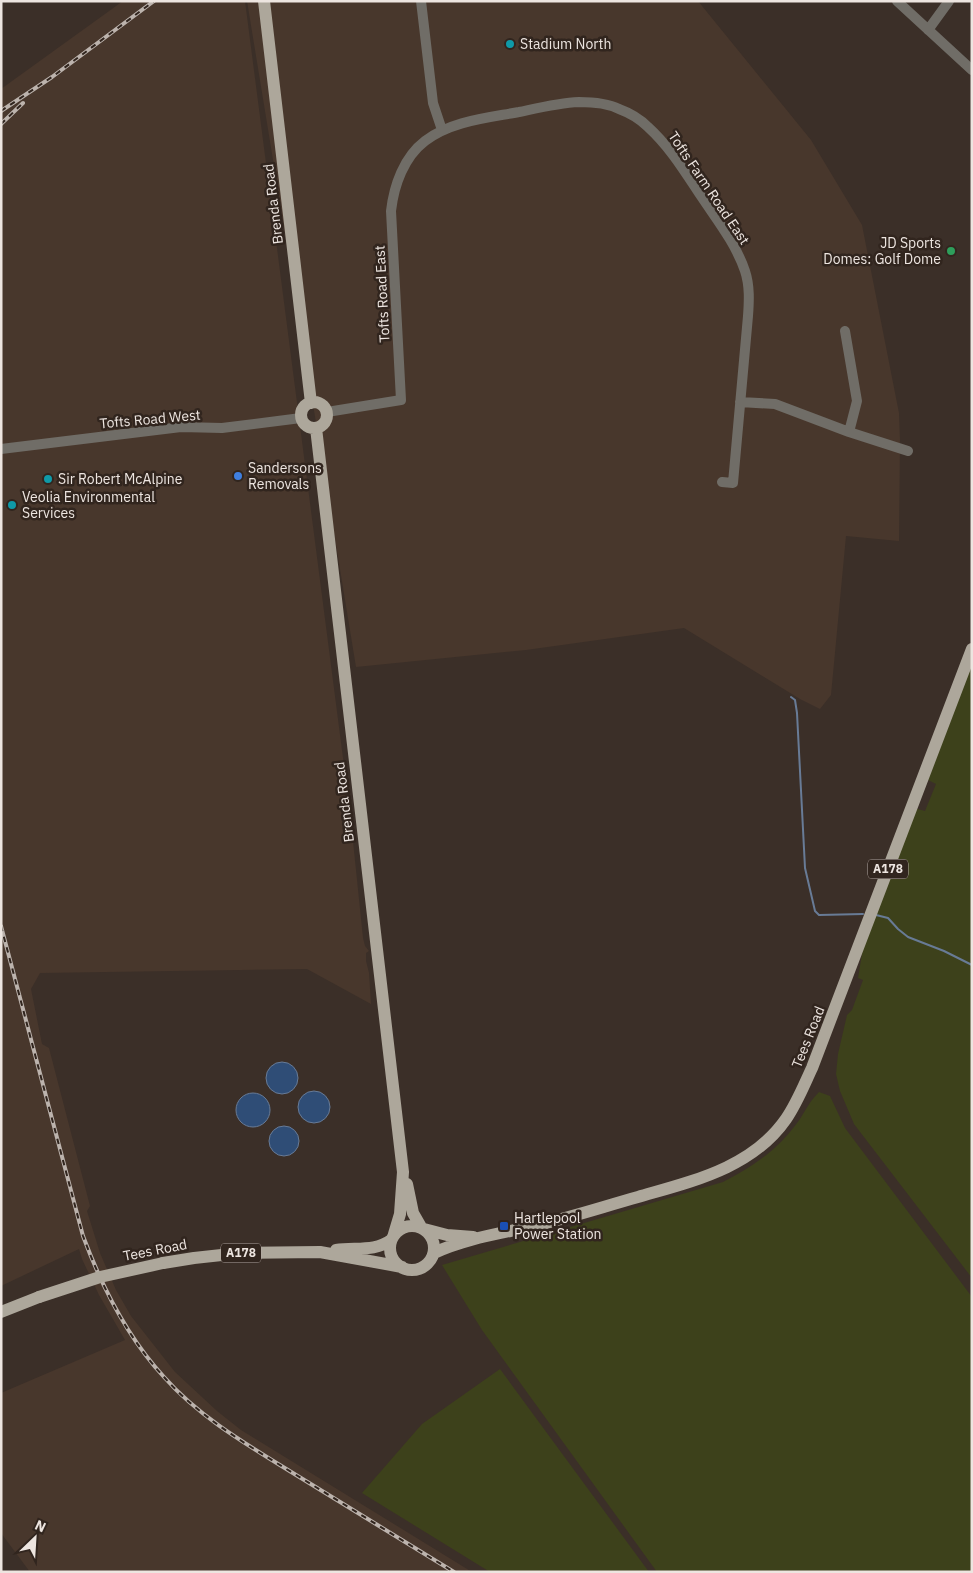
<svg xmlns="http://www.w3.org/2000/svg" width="973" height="1573" viewBox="0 0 973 1573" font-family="'IBM Plex Sans',sans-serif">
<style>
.built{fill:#48372c}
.green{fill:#3d411b}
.water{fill:#2f4d76;stroke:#687b96}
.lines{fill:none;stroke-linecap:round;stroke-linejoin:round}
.stream{stroke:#687b96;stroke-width:2}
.minor{stroke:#706d67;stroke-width:10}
.major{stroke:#ada79b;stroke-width:12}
.rail-casing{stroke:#bcb3ad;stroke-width:4}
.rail{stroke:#31251e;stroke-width:2;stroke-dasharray:5.5;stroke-linecap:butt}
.major-bridge{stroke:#ada79b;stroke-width:12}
.culture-dot{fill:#0f9aa8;stroke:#31251e;stroke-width:2}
.leisure-dot{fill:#2e9e5b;stroke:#31251e;stroke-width:2}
.shop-dot{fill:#3f7fe0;stroke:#31251e;stroke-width:2}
.transit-dot{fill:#1a4fb4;stroke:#31251e;stroke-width:2}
.labels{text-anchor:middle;stroke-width:5;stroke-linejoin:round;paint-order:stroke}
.shield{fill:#31251e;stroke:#b5aba6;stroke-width:1}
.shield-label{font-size:12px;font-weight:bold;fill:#ede5e0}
.poi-label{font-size:14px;fill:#ede5e0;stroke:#31251e;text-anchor:start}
.street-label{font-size:14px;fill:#ede5e0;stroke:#31251e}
</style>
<rect width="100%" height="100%" fill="#3b2f28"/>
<!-- built -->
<path class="built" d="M123 1H245L350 812 363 938 365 946 369 951 366 953V961L369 973 371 1004 307 969 40 973 31 989 42 1044 49 1048 90 1206 87 1211 100 1253 116 1290 131 1316 175 1372 217 1411 241 1430 472 1572H30L1 1533V1393L125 1340 99 1295 82 1259 79 1249 1 1286V89Z
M247 1H698L811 140 862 225 899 413 900 441 899 541 846 536 831 695 820 709 800 699 684 628 526 650 356 667Z"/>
<!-- green -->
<path class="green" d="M972 664V1278L854 1124 840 1091 836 1074 838 1054 847 1015 852 1010 863 980 858 978 863 948 914 808 925 811 936 784 928 780Z
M819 1092 830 1096 845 1128 972 1297V1572H657L482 1330 442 1265 723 1182C750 1168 775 1152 794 1127 804 1115 807 1104 819 1092Z
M500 1369 649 1572H490L362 1493 422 1424Z"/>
<!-- water -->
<path class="water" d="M266 1078a16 16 0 1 1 32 0a16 16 0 1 1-32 0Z
M298 1107a16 16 0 1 1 32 0a16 16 0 1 1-32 0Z
M236 1110a17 17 0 1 1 34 0a17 17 0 1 1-34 0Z
M269 1141a15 15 0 1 1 30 0a15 15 0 1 1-30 0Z"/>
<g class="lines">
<!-- stream -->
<path class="stream" d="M791 697 795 700 797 713 805 868 815 911 819 915 863 914
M876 915 888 918 898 929 908 937 944 951 972 965"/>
<!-- minor -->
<path class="minor" d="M421 1 433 103 442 130
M897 1 972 70
M928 30 949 1
M845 331 857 401 849 432
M740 402 775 404 849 432 908 451
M327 412 401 400 391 211C394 185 404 157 425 141 451 121 487 118 519 112 538 108 558 103 579 102 592 102 607 103 619 109 630 113 640 119 648 127 670 147 685 172 701 196 717 220 736 244 745 271 750 286 749 302 748 316L733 483 722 482
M1 449 181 427 222 428 301 418"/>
<!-- major -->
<path class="major" d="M264 1 311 403
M301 415a13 13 0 1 1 26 0a13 13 0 1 1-26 0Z
M316 428 403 1172 400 1214 394 1234
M407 1184 413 1213 421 1227
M390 1248a22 22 0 1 1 44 0a22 22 0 1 1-44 0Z
M424 1229 447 1235 473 1237
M336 1250C355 1247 375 1252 391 1240
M434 1253C464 1239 497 1234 529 1227 566 1219 602 1207 638 1197 693 1181 752 1168 786 1119 797 1103 804 1085 812 1068L972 649
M163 1263 194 1258 240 1253 320 1252 402 1267
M1 1312 39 1297"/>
<defs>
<path id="rail" d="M1 111 52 77 154 1
M1 124 23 103
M1 926 83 1236C102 1287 127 1337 164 1377 202 1420 253 1448 301 1478 352 1509 403 1541 454 1572"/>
</defs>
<!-- rail casing -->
<use href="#rail" class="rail-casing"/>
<!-- rail -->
<use href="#rail" class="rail"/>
<!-- major-bridge -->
<path class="major-bridge" d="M39 1297 100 1277 163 1263"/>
</g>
<!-- markers -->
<g class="culture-dot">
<circle cx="510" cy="44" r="5"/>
<circle cx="48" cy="479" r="5"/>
<circle cx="12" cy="505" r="5"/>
</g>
<circle class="leisure-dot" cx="951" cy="251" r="5"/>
<circle class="shop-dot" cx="238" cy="476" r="5"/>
<rect class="transit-dot" x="499" y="1221" width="10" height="10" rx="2.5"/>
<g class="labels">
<!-- shield labels -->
<g class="shield">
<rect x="868" y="859.5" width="40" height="19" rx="4"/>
<rect x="221" y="1243.5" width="40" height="19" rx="4"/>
</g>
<g class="shield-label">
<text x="888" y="873">A178</text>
<text x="241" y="1257">A178</text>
</g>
<!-- poi labels -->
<g class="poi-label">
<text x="520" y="49">Stadium North</text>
<text x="941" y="248" text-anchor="end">JD Sports<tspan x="941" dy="16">Domes: Golf Dome</tspan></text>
<text x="248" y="473">Sandersons<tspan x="248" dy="16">Removals</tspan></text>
<text x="58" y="484">Sir Robert McAlpine</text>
<text x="22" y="502">Veolia Environmental<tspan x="22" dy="16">Services</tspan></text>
<text x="514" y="1223">Hartlepool<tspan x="514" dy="16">Power Station</tspan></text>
</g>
<!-- street labels -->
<g class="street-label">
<text transform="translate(709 188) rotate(56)" y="5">Tofts Farm Road East</text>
<text transform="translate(273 204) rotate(-97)" y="5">Brenda Road</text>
<text transform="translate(382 294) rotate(-93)" y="5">Tofts Road East</text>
<text transform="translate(150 419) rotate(-5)" y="5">Tofts Road West</text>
<text transform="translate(344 802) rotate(-97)" y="5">Brenda Road</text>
<text transform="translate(808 1037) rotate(-68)" y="5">Tees Road</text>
<text transform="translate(155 1250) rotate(-11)" y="5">Tees Road</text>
</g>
</g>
<!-- border -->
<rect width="973" height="1573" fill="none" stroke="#ede5e0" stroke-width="5"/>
<!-- north arrow -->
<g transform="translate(35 1538) rotate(25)" stroke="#31251e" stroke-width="4" paint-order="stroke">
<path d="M0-4L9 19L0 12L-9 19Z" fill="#ede5e0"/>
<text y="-8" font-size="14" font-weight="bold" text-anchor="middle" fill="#ede5e0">N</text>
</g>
</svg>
